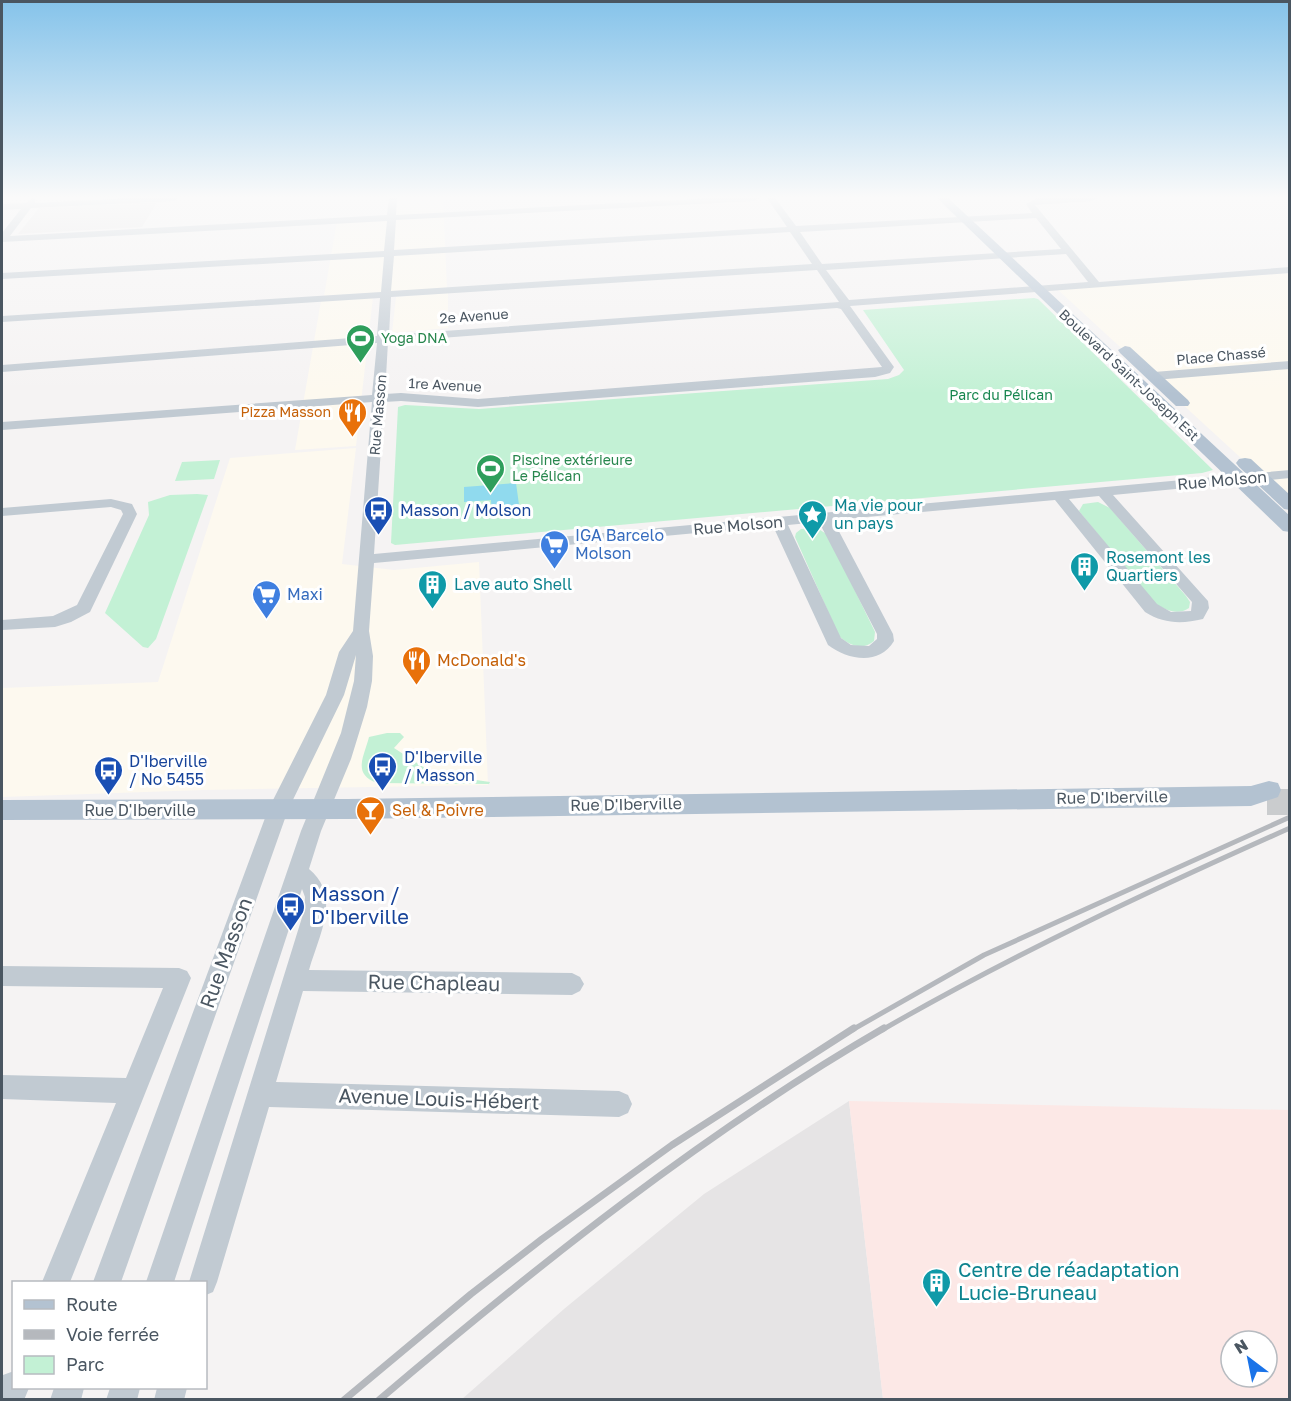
<svg xmlns="http://www.w3.org/2000/svg" width="1291" height="1401" viewBox="0 0 1291 1401" font-family="'Golos Text',sans-serif">
<style>
.commercial{fill:#fdf9ef}
.education{fill:#e6e4e5}
.medical{fill:#fce8e6;fill-rule:evenodd}
.green{fill:#c3f1d5}
.water{fill:#90daee}
.lines{fill:none;stroke-linecap:round;stroke-linejoin:round}
.major-tunnel{stroke:#caccce;stroke-width:26;stroke-dasharray:26 14;stroke-linecap:butt}
.minor{fill:#c1cad2;fill-rule:evenodd}
.major{fill:#b3c2d1;fill-rule:evenodd}
.rail-far1{stroke:#b5b8bd;stroke-width:5}
.rail{stroke:#b5b8bd;stroke-width:7}
.labels{text-anchor:middle;stroke-width:6;stroke-linejoin:round;paint-order:stroke}
.far-street-label{font-size:14px;fill:#4a5661;stroke:#fff}
.far-leisure-label{font-size:14px;fill:#27864d;stroke:#fff;text-anchor:start}
.far-park-label{font-size:14px;fill:#17864f;stroke:#fff}
.far-food-label{font-size:14px;fill:#c56008;stroke:#fff;text-anchor:end}
.street-label{font-size:16px;fill:#4a5661;stroke:#fff}
.culture-label{font-size:16px;fill:#0d838f;stroke:#fff;text-anchor:start}
.transit-label{font-size:16px;fill:#164399;stroke:#fff;text-anchor:start}
.shop-label{font-size:16px;fill:#366cbe;stroke:#fff;text-anchor:start}
.food-label{font-size:16px;fill:#c56008;stroke:#fff;text-anchor:start}
.near-transit-label{font-size:20px;fill:#164399;stroke:#fff;text-anchor:start}
.near-street-label{font-size:20px;fill:#4a5661;stroke:#fff}
.near-culture-label{font-size:20px;fill:#0d838f;stroke:#fff;text-anchor:start}
</style>
<rect width="100%" height="100%" fill="#f5f3f3"/>
<!-- commercial -->
<path class="commercial" d="M399 198H443L447 288 324 296 337 221 391 218Z
M1289 273V502L1057 289Z
M448 293V328L392 333 396 297Z
M373 297 356 446 295 450 321 301Z
M356 448 342 564 394 570 479 562 488 785 203 790 2 797V688L158 682 230 458Z"/>
<!-- education -->
<path class="education" d="M157 202 142 227 18 234 39 208Z
M849 1101 883 1399 461 1400 564 1309 704 1194Z"/>
<!-- medical -->
<path class="medical" d="M849 1101 1289 1110V1399H883ZM1231 1341H1267V1377H1231Z"/>
<!-- green -->
<path class="green" d="M1034 298 1038 299 1213 470 1202 473 395 545 391 543 398 407 405 405 479 409 888 379 899 375 904 370 863 310Z
M220 460 214 479 175 481 182 462Z
M197 494 208 495 156 639 148 648 143 647 105 613 149 515 148 502 170 495Z
M1098 502 1110 508 1186 596 1190 602 1189 608C1177 616 1166 610 1154 603L1079 511 1083 504Z
M817 528 828 535 875 632 874 641C863 651 848 645 839 636L795 537 796 533 801 529Z
M387 733H400L404 737 394 748 434 774 490 782 489 784 377 783C352 774 364 757 369 737Z"/>
<!-- water -->
<path class="water" d="M516 483 520 512 492 515 491 500 464 502V487Z"/>
<g class="lines">
<!-- major-tunnel -->
<path class="major-tunnel" d="M1267 802H1290"/>
<!-- minor -->
<path class="minor" d="M132 198H178L174 201 31 208 10 236 387 215 389 198H397L396 215 714 198H759L755 201 396 220 394 250 787 227 767 198H775L796 226 1032 213 1026 204 1037 198H1097L1093 201 1035 205 1099 282 1290 267V273L850 306 894 367 890 373 875 377 478 407 401 401 384 402 374 554 1290 470V478L1113 495 1208 601 1209 608 1203 619C1182 624 1164 624 1145 612L1055 500 833 520 893 634 894 641C879 666 848 660 828 645L773 526 374 563 369 631 373 656 372 681 367 707 351 759 321 831 309 869C342 896 319 935 309 970L572 973 580 977 584 984 580 991 572 995 303 991 276 1082 619 1091 628 1095 632 1104 628 1113 619 1117 269 1107 217 1282 213 1292 206 1295V1282H189L304 911 305 897 302 889 174 1282H146L301 831 341 733 354 681 356 655 344 695 288 810 121 1282H93L268 810 326 695 339 652 353 631 372 402 2 430V422L372 395 377 343 2 372V365L377 336 380 298 2 322V316L381 292 384 257 2 279V273L384 251 387 221 2 242V233L21 209 2 210V204L26 203 32 198 35 199V203ZM1036 218 1061 249 822 264 800 232ZM790 232 812 264 391 291 394 256ZM1066 254 1088 282 849 300 826 270ZM817 270 839 302 389 335 391 297ZM837 308 841 309 882 367 478 399 401 393 385 394 388 342ZM1099 496 1192 602 1191 611 1171 612 1157 604 1069 499ZM819 522 877 634V639L869 646 851 645 841 638 788 525Z
M1290 361V369L1154 380 1148 376 1154 372Z
M111 499 132 504 137 514 90 612 71 622 55 627 2 630V620L53 616 77 605 123 514 121 510 111 507 2 516V508Z
M2 966 179 968 187 971 191 978 70 1282H42L116 1103 2 1099V1075L126 1078 163 988 2 986Z
M14 1371V1388H29L24 1400H2L3 1375Z
M54 1388H84L81 1400H50Z
M110 1388H140L137 1400H106Z
M157 1388H187L184 1400H154Z"/>
<!-- major -->
<path class="major" d="M937 198H948L1290 516V532L1283 531Z
M1125 346 1130 347 1188 400 1190 403 1188 406H1176L1120 353 1118 350Z
M1245 458 1251 459 1290 495V510L1284 509 1239 467 1236 463 1239 459Z
M1269 781 1278 783 1281 790 1278 797 1251 806 348 819 2 820V800L348 799 1251 786Z"/>
<!-- rail-far1 -->
<path class="rail-far1" d="M852 1030 984 955 1290 817
M882 1030C1014 954 1151 890 1290 828"/>
<!-- rail -->
<path class="rail" d="M344 1400 471 1294 542 1239 672 1145 854 1028
M379 1400C538 1265 703 1133 884 1028"/>
</g>
<!-- sky -->
<linearGradient id="sky" x2="0" y2="1"><stop stop-color="#85c3ea"/><stop offset="0.5" stop-color="#fafafa"/><stop offset="1" stop-color="#fafafa" stop-opacity="0"/></linearGradient>
<rect width="1291" height="394" fill="url(#sky)"/>
<!-- icons -->
<defs>
<symbol id="stadium-pin" viewBox="-11 -11 22 30"><path d="M0 17L-7.5 6A9.5 9.5 0 1 1 7.5 6Z" fill="#2e9e5b" stroke="#fff"/><path d="M0-5a6.5 5 0 1 0 0 10a6.5 5 0 1 0 0-10ZM-3.5-1.8h7v3.6h-7Z" fill="#fff"/></symbol>
<symbol id="restaurant-pin" viewBox="-11 -11 22 30"><path d="M0 17L-7.5 6A9.5 9.5 0 1 1 7.5 6Z" fill="#e8710a" stroke="#fff"/><path d="M-5-6h1v4h1v-4h1v4h1v-4h1v5L-1.5 .5V6h-2V.5L-5-1ZM5-6V6H3V1.5H1.5Q1.5-4 5-6Z" fill="#fff"/></symbol>
<symbol id="bus-pin" viewBox="-11 -11 22 30"><path d="M0 17L-7.5 6A9.5 9.5 0 1 1 7.5 6Z" fill="#1a4fb4" stroke="#fff"/><path d="M-5-6H5V4H4V6H2V4H-2V6H-4V4H-5ZM-3.5-4V0h7V-4ZM-3.5 1.2v1.5H-2V1.2ZM2 1.2v1.5H3.5V1.2Z" fill="#fff"/></symbol>
<symbol id="sight-pin" viewBox="-11 -11 22 30"><path d="M0 17L-7.5 6A9.5 9.5 0 1 1 7.5 6Z" fill="#0f9aa8" stroke="#fff"/><path d="M0-6L1.8-2.2L6-1.7L2.9 1.2L3.7 5.4L0 3.3L-3.7 5.4L-2.9 1.2L-6-1.7L-1.8-2.2Z" fill="#fff"/></symbol>
<symbol id="supermarket-pin" viewBox="-11 -11 22 30"><path d="M0 17L-7.5 6A9.5 9.5 0 1 1 7.5 6Z" fill="#3f7fe0" stroke="#fff"/><path d="M-6-5.5h2.5l.6 2H6L4.5 2H-2.5L-4.4-4H-6ZM-1.5 3.2a1.3 1.3 0 1 0 .1 0ZM3 3.2a1.3 1.3 0 1 0 .1 0Z" fill="#fff"/></symbol>
<symbol id="building-pin" viewBox="-11 -11 22 30"><path d="M0 17L-7.5 6A9.5 9.5 0 1 1 7.5 6Z" fill="#0f9aa8" stroke="#fff"/><path d="M-4-6H4V6H1V3H-1V6H-4ZM-2.5-4.3h1.7v1.8h-1.7ZM.8-4.3h1.7v1.8H.8ZM-2.5-1h1.7V.8h-1.7ZM.8-1h1.7V.8H.8Z" fill="#fff"/></symbol>
<symbol id="bar-pin" viewBox="-11 -11 22 30"><path d="M0 17L-7.5 6A9.5 9.5 0 1 1 7.5 6Z" fill="#e8710a" stroke="#fff"/><path d="M-6-5H6L.8 .8V4.5H3.5V6h-7V4.5H-.8V.8Z" fill="#fff"/></symbol>
</defs>
<g fill-rule="evenodd">
<use href="#stadium-pin" x="344" y="322" width="33" height="45"/>
<use href="#restaurant-pin" x="336" y="396" width="33" height="45"/>
<use href="#stadium-pin" x="474" y="452" width="33" height="45"/>
<use href="#bus-pin" x="362" y="494" width="33" height="45"/>
<use href="#sight-pin" x="796" y="498" width="33" height="45"/>
<use href="#supermarket-pin" x="538" y="528" width="33" height="45"/>
<use href="#building-pin" x="1068" y="550" width="33" height="45"/>
<use href="#building-pin" x="416" y="568" width="33" height="45"/>
<use href="#supermarket-pin" x="250" y="578" width="33" height="45"/>
<use href="#restaurant-pin" x="400" y="644" width="33" height="45"/>
<use href="#bus-pin" x="366" y="750" width="33" height="45"/>
<use href="#bus-pin" x="92" y="754" width="33" height="45"/>
<use href="#bar-pin" x="354" y="794" width="33" height="45"/>
<use href="#bus-pin" x="274" y="890" width="33" height="45"/>
<use href="#building-pin" x="920" y="1266" width="33" height="45"/>
</g>
<g class="labels">
<!-- far-street labels -->
<g class="far-street-label">
<text transform="translate(474 316) rotate(-4)" y="5">2e Avenue</text>
<text transform="translate(1221 356) rotate(-5)" y="5">Place Chassé</text>
<text transform="translate(1129 375) rotate(43)" y="5">Boulevard Saint-Joseph Est</text>
<text transform="translate(445 385) rotate(3)" y="5">1re Avenue</text>
<text transform="translate(378 415) rotate(-85)" y="5">Rue Masson</text>
</g>
<!-- far-leisure labels -->
<g class="far-leisure-label">
<text x="381" y="343">Yoga DNA</text>
<text x="512" y="465">Piscine extérieure<tspan x="512" dy="16">Le Pélican</tspan></text>
</g>
<!-- far-park labels -->
<g class="far-park-label">
<text x="1001" y="400">Parc du Pélican</text>
</g>
<!-- far-food labels -->
<g class="far-food-label">
<text x="331" y="417">Pizza Masson</text>
</g>
<!-- street labels -->
<g class="street-label">
<text transform="translate(1222 480) rotate(-5)" y="6">Rue Molson</text>
<text transform="translate(738 525) rotate(-5)" y="6">Rue Molson</text>
<text transform="translate(1112 797) rotate(-1)" y="6">Rue D'Iberville</text>
<text transform="translate(626 804) rotate(-1)" y="6">Rue D'Iberville</text>
<text x="140" y="816">Rue D'Iberville</text>
</g>
<!-- culture labels -->
<g class="culture-label">
<text x="834" y="511">Ma vie pour<tspan x="834" dy="18">un pays</tspan></text>
<text x="1106" y="563">Rosemont les<tspan x="1106" dy="18">Quartiers</tspan></text>
<text x="454" y="590">Lave auto Shell</text>
</g>
<!-- transit labels -->
<g class="transit-label">
<text x="400" y="516">Masson / Molson</text>
<text x="404" y="763">D'Iberville<tspan x="404" dy="18">/ Masson</tspan></text>
<text x="129" y="767">D'Iberville<tspan x="129" dy="18">/ No 5455</tspan></text>
</g>
<!-- shop labels -->
<g class="shop-label">
<text x="575" y="541">IGA Barcelo<tspan x="575" dy="18">Molson</tspan></text>
<text x="287" y="600">Maxi</text>
</g>
<!-- food labels -->
<g class="food-label">
<text x="437" y="666">McDonald's</text>
<text x="392" y="816">Sel &amp; Poivre</text>
</g>
<!-- near-transit labels -->
<g class="near-transit-label">
<text x="311" y="901">Masson /<tspan x="311" dy="23">D'Iberville</tspan></text>
</g>
<!-- near-street labels -->
<g class="near-street-label">
<text transform="translate(226 953) rotate(-70)" y="7">Rue Masson</text>
<text transform="translate(434 983) rotate(1)" y="7">Rue Chapleau</text>
<text transform="translate(439 1099) rotate(2)" y="7">Avenue Louis-Hébert</text>
</g>
<!-- near-culture labels -->
<g class="near-culture-label">
<text x="958" y="1277">Centre de réadaptation<tspan x="958" dy="23">Lucie-Bruneau</tspan></text>
</g>
</g>
<!-- border -->
<rect width="1291" height="1401" fill="none" stroke="#4a5661" stroke-width="6"/>
<!-- legend -->
<rect x="12" y="1281" width="195" height="108" fill="#ffffff" stroke="#b7bbc0" stroke-width="1.5"/>
<rect x="24" y="1300" width="30" height="9" fill="#b3c2d1" stroke="#b7bbc0" stroke-width="1.5"/>
<text x="66" y="1311" font-size="18" fill="#4a5661">Route</text>
<rect x="24" y="1330" width="30" height="9" fill="#b5b8bd" stroke="#b7bbc0" stroke-width="1.5"/>
<text x="66" y="1341" font-size="18" fill="#4a5661">Voie ferrée</text>
<rect x="24" y="1356" width="30" height="18" fill="#c3f1d5" stroke="#b7bbc0" stroke-width="1.5"/>
<text x="66" y="1371" font-size="18" fill="#4a5661">Parc</text>
<!-- north arrow -->
<g transform="translate(1249 1359) rotate(328)"><circle r="28" fill="#ffffff" stroke="#b7bbc0" stroke-width="1.5"/>
<path d="M0-4.5L10 22L0 15L-10 22Z" fill="#1a73e8"/>
<text y="-9" font-size="16" font-weight="bold" text-anchor="middle" fill="#4a5661">N</text>
</g>
</svg>
